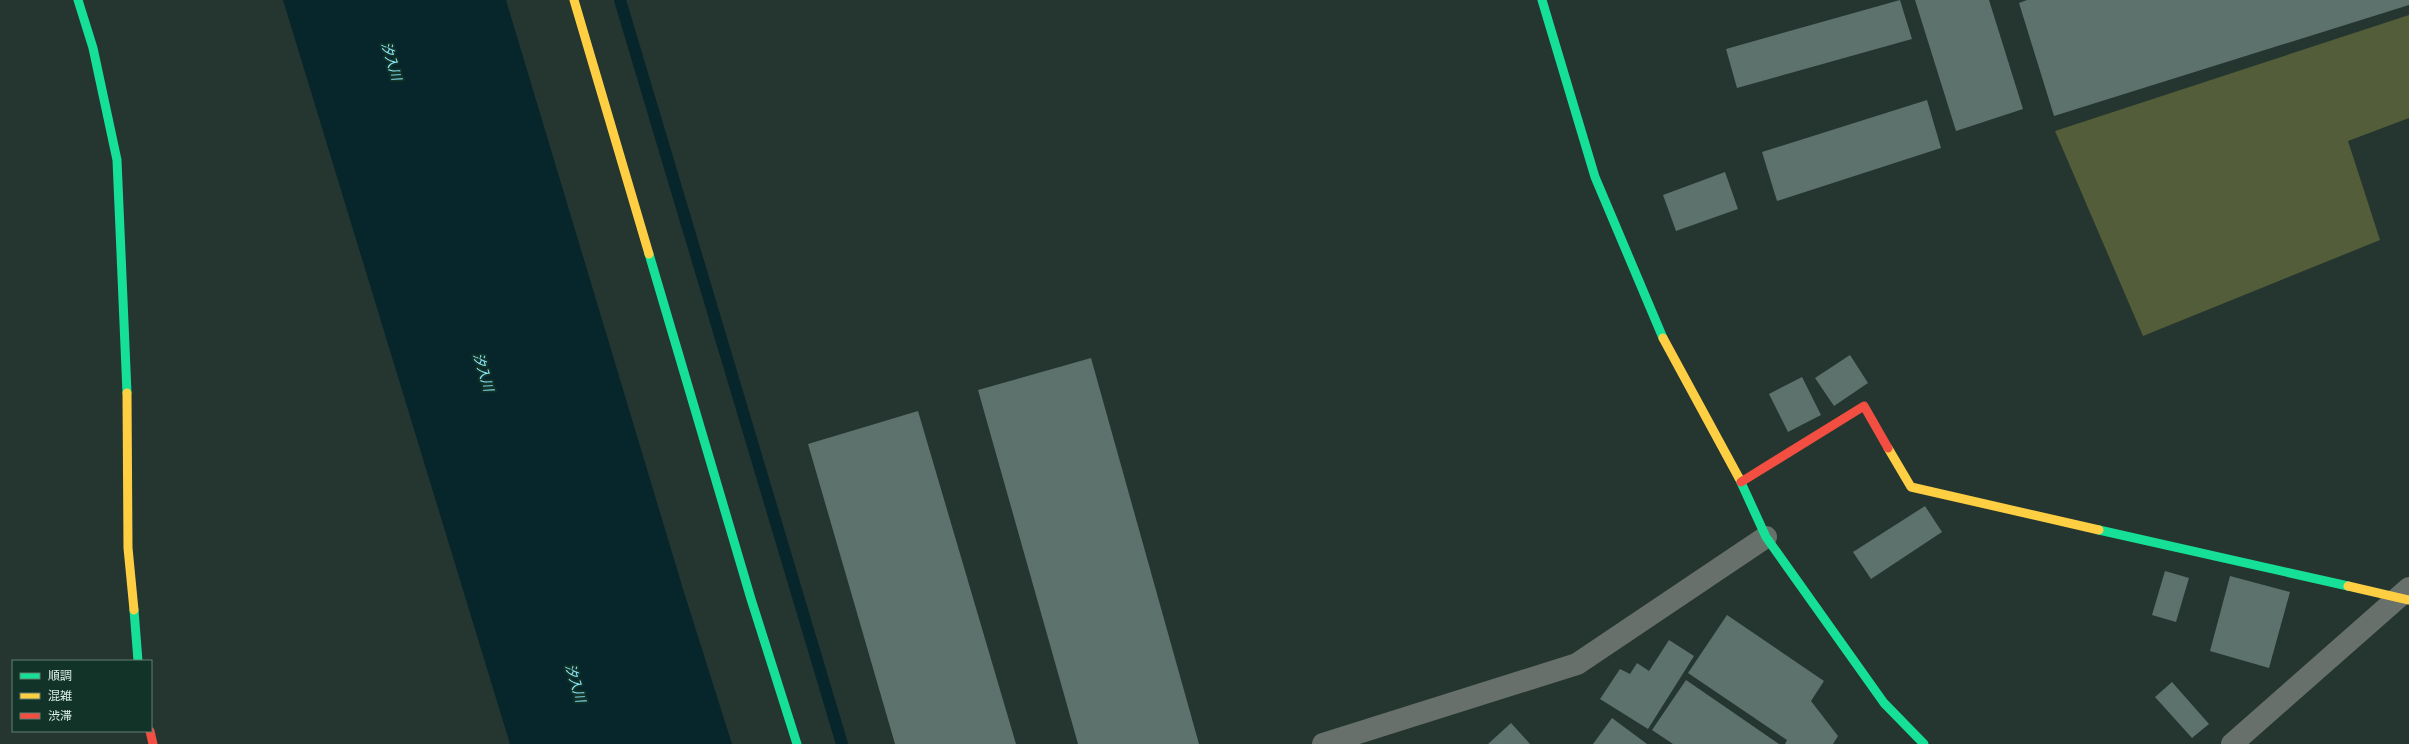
<svg xmlns="http://www.w3.org/2000/svg" width="2409" height="744" viewBox="0 0 2409 744" font-family="'PT Sans','Noto Sans JP',sans-serif">
<style>
.green{fill:#545d39}
.water{fill:#07262b}
.lines{fill:none;stroke-linecap:round;stroke-linejoin:round}
.stream{stroke:#07262b;stroke-width:12}
.building{fill:#5d716d}
.street{stroke:#67706a;stroke-width:22}
.fast{stroke:#16e098;stroke-width:9}
.slow{stroke:#ffcf43;stroke-width:9}
.jam{stroke:#f24e42;stroke-width:9}
.labels{text-anchor:middle;stroke-width:4;stroke-linejoin:round;paint-order:stroke}
.water-label{font-size:13px;font-style:italic;fill:#8ae7ff;stroke:#123327}
</style>
<rect width="100%" height="100%" fill="#24362f"/>
<!-- green -->
<path class="green" d="M2409 15V118L2348 141 2380 240 2143 336 2055 131Z"/>
<!-- water -->
<path class="water" d="M283 0H506L683 589 732 744H510Z"/>
<g class="lines">
<!-- stream -->
<path class="stream" d="M620 0 842 744"/>
</g>
<!-- building -->
<path class="building" d="M1900 0 1912 39 1737 88 1726 49Z
M1915 0H1989L2023 109 1956 131Z
M2027 0H2409V5L2054 116 2019 3Z
M1927 100 1941 148 1777 201 1762 152Z
M1725 172 1738 209 1676 231 1663 195Z
M1850 355 1868 383 1834 406 1815 378Z
M1091 358 1199 744H1078L978 390Z
M1802 377 1821 415 1788 432 1769 394Z
M918 411 1016 744H895L808 444Z
M1925 506 1942 532 1871 579 1853 552Z
M2165 571 2189 578 2176 622 2152 615Z
M2230 576 2290 592 2269 668 2210 651Z
M1727 615 1824 681 1811 701 1838 736 1833 744H1785L1787 740 1688 673Z
M1669 640 1694 656 1648 729 1600 699 1620 669 1630 674 1637 663 1649 671Z
M1686 680 1779 744H1673L1652 730Z
M2172 682 2209 724 2192 738 2155 697Z
M1612 718 1647 744H1593Z
M1511 723 1530 744H1488Z"/>
<g class="lines">
<!-- street -->
<path class="street" d="M1323 744 1577 664 1766 537
M2232 744 2409 588"/>
<!-- fast -->
<path class="fast" d="M78 0 93 48 117 160 127 393
M1542 0 1595 177 1663 338
M649 254 751 599 797 744
M1739 478 1766 537 1884 703 1924 744
M2099 530 2348 586
M134 610 138 661"/>
<!-- slow -->
<path class="slow" d="M574 0 649 254
M1663 338 1739 478
M127 393 128 548 134 610
M1888 448 1911 487 2099 530
M2348 586 2409 600"/>
<!-- jam -->
<path class="jam" d="M1741 482 1864 406 1888 448
M150 731 153 744"/>
</g>
<g class="labels">
<!-- water labels -->
<g class="water-label">
<text transform="translate(392 61) rotate(73)" y="5">汐入川</text>
<text transform="translate(484 372) rotate(73)" y="5">汐入川</text>
<text transform="translate(576 683) rotate(73)" y="5">汐入川</text>
</g>
</g>
<!-- legend -->
<rect x="12" y="660" width="140" height="72" fill="#123327" stroke="#637e73"/>
<rect x="20" y="673" width="20" height="6" fill="#16e098" stroke="#637e73"/>
<text x="48" y="680" font-size="12" fill="#dceee6">順調</text>
<rect x="20" y="693" width="20" height="6" fill="#ffcf43" stroke="#637e73"/>
<text x="48" y="700" font-size="12" fill="#dceee6">混雑</text>
<rect x="20" y="713" width="20" height="6" fill="#f24e42" stroke="#637e73"/>
<text x="48" y="720" font-size="12" fill="#dceee6">渋滞</text>
</svg>
